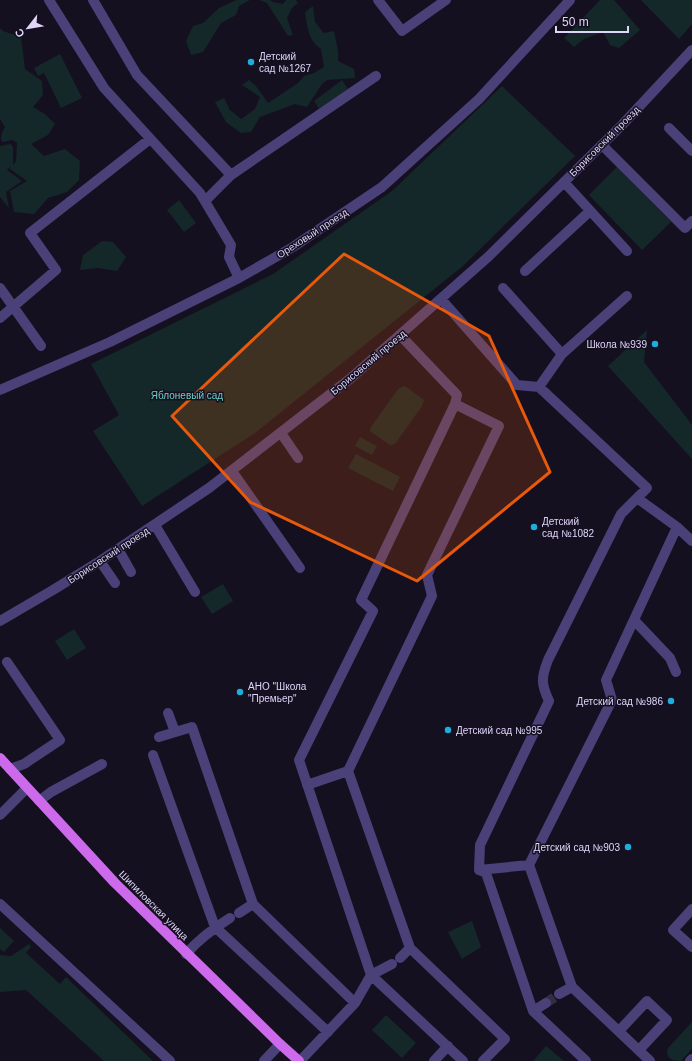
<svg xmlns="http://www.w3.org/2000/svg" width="692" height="1061" viewBox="0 0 692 1061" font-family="Helvetica,sans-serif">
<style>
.green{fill:#142729}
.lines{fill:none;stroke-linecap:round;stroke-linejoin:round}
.minor-tunnel{stroke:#332e41;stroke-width:10;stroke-dasharray:10 5;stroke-linecap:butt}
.minor{stroke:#4b4179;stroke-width:10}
.major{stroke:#cd6aeb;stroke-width:10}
.marked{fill:#e8590c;fill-opacity:0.2;stroke:#e8590c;stroke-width:3;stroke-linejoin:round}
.poi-dot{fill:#1eaddc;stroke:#151020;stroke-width:1.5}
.labels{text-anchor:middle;stroke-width:3;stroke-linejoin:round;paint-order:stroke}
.poi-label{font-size:10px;fill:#ded5f9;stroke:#151020;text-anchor:start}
.street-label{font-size:10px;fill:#ded5f9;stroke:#151020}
.park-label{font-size:10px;fill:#6bcfc5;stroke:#151020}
</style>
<rect width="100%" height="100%" fill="#151020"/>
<!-- green -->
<path class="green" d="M236 0H250L239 6 236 15 221 23 203 52 191 55 186 41 193 26 203 23 219 8Z
M259 0H270L273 2 283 4 286 0H296L298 3 292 8 287 18 293 35 288 36 267 3Z
M600 0H614L640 30 619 48 610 45 603 32 584 39 574 47 564 38Z
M641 0H692V24L679 39Z
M313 6 315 22 324 33 334 31 338 51V61L354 69 355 78 327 80 322 84 307 107 295 104 260 117 251 132 241 133 226 122 215 102 224 98 230 110 241 119 255 109 260 97 242 85 249 80 256 86 268 103 298 83 304 76 314 73 324 67 321 49C308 40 307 26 305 12Z
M0 28 3 31 21 37 25 69 42 81 43 95 33 107 45 114 55 124 48 135 31 144 44 156 65 149 80 161 79 180 67 192 48 198 34 214 14 212 10 191 27 181 10 169 11 166 7 170 22 181 6 192 9 208 0 197V146L11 144 13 147V165L16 161 17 143 13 140 2 142C0 136 2 132 5 127L0 119Z
M60 54 82 98 61 108 44 73 38 76 34 68Z
M342 80 348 89 320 110 314 101Z
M502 86 575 156 463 266 255 433 142 506 93 431 119 415 91 364 273 274 392 191Z
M617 167 671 222 642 250 589 195Z
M179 200 196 223 184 232 167 210Z
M102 241 113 242 126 257 117 271 98 268 80 270 83 255Z
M647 330 644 362 692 425V459L608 366Z
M405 386 424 400 422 406 395 444 390 445 370 431 371 427 399 388Z
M360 437 377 446 372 455 355 446Z
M356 454 400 477 393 491 348 468Z
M223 584 233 601 212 614 201 597Z
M74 629 86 648 67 660 55 641Z
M472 921 481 947 462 959 448 932Z
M0 928 14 941 4 952 0 949Z
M29 944 31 947 26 953 60 984 66 977 153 1061H104L26 990 0 992V955L11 956Z
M386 1015 416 1043 402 1058 372 1030Z
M692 1022V1049L681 1061C672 1061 665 1059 668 1048Z
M546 1046 564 1061H533Z"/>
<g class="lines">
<!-- minor-tunnel -->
<path class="minor-tunnel" d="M546 1003 559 994"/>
<!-- minor -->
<path class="minor" d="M49 0 104 88 200 193 231 245 229 257 239 278
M93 0 137 75 231 175 205 201
M378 0 402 31 446 0
M669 128 692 151
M602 145 685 228 692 221
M231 175 376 76
M564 182 627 251
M525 271 590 211
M0 288 41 346
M503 288 562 354
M441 299 517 385 539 387 647 488 621 514 548 660C541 678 541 684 549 701L480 845 479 870
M0 318 56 270 30 233 150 139
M400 335 457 395 455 404 361 600 373 611 299 760 371 975 463 1061
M539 387 562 354 627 296
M0 390 110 342 239 278 293 247 382 187 479 99 570 0
M281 433 298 458
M232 471 300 568
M155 525 195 592
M677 527 692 541
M118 549 131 572
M100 561 115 583
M634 620 670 658 676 672
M0 621 53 590 100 561 209 488 351 378 488 257 622 125 692 50
M7 662 60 740 24 764 10 769
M168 713 175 732
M159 737 192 727 253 904 355 1003
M153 755 215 927 328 1032
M348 771 410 948 505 1039 483 1061
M307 785 348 771 432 596 427 575 499 426 455 404
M39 801 51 792 102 764
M0 815 27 788
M529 865 612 700 606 680 677 527 637 498
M0 904 170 1061
M692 909 673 930 692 947
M239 913 253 904
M186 954C199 939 214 928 230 918
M400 958 410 948
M559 994 572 987
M533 1011 546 1003
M619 1031 647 1001 667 1020 639 1050
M264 1061 280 1044
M300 1061 355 1003 371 975 392 964
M434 1061 448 1046
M586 1061 533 1011 486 873 479 870 529 865 572 987 650 1061
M690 1061 692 1059"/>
<!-- major -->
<path class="major" d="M0 758 115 883 280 1044 299 1061"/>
</g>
<!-- marked area -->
<path class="marked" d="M344 254 489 336 550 472 417 581 250 502 172 416Z"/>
<!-- markers -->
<g class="poi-dot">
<circle cx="251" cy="62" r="4"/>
<circle cx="655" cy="344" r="4"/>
<circle cx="534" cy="527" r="4"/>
<circle cx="240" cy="692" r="4"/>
<circle cx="671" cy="701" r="4"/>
<circle cx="448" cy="730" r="4"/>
<circle cx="628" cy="847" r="4"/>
</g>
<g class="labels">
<!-- poi labels -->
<g class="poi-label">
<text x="259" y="60">Детский<tspan x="259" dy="12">сад №1267</tspan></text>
<text x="647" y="348" text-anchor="end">Школа №939</text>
<text x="542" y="525">Детский<tspan x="542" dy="12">сад №1082</tspan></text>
<text x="248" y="690">АНО "Школа<tspan x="248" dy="12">"Премьер"</tspan></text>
<text x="663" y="705" text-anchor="end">Детский сад №986</text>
<text x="456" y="734">Детский сад №995</text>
<text x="620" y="851" text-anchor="end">Детский сад №903</text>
</g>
<!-- street labels -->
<g class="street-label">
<text transform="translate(604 141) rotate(-45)" y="4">Борисовский проезд</text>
<text transform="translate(312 233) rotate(-33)" y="4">Ореховый проезд</text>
<text transform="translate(368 362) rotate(-40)" y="4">Борисовский проезд</text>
<text transform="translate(108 555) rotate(-33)" y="4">Борисовский проезд</text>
<text transform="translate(154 905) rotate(45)" y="4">Шипиловская улица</text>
</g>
<!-- park labels -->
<g class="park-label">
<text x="187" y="399">Яблоневый сад</text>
</g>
</g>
<!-- north arrow -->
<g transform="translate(28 28) rotate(239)" stroke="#151020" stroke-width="3" paint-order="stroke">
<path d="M0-3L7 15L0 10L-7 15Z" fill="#ded5f9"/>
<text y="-6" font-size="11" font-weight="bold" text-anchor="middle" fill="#ded5f9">С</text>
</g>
<!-- scale -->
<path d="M556 26v6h72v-6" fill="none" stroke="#ded5f9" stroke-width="2"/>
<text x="562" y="26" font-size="12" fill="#ded5f9" stroke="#151020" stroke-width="3" paint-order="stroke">50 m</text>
</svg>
